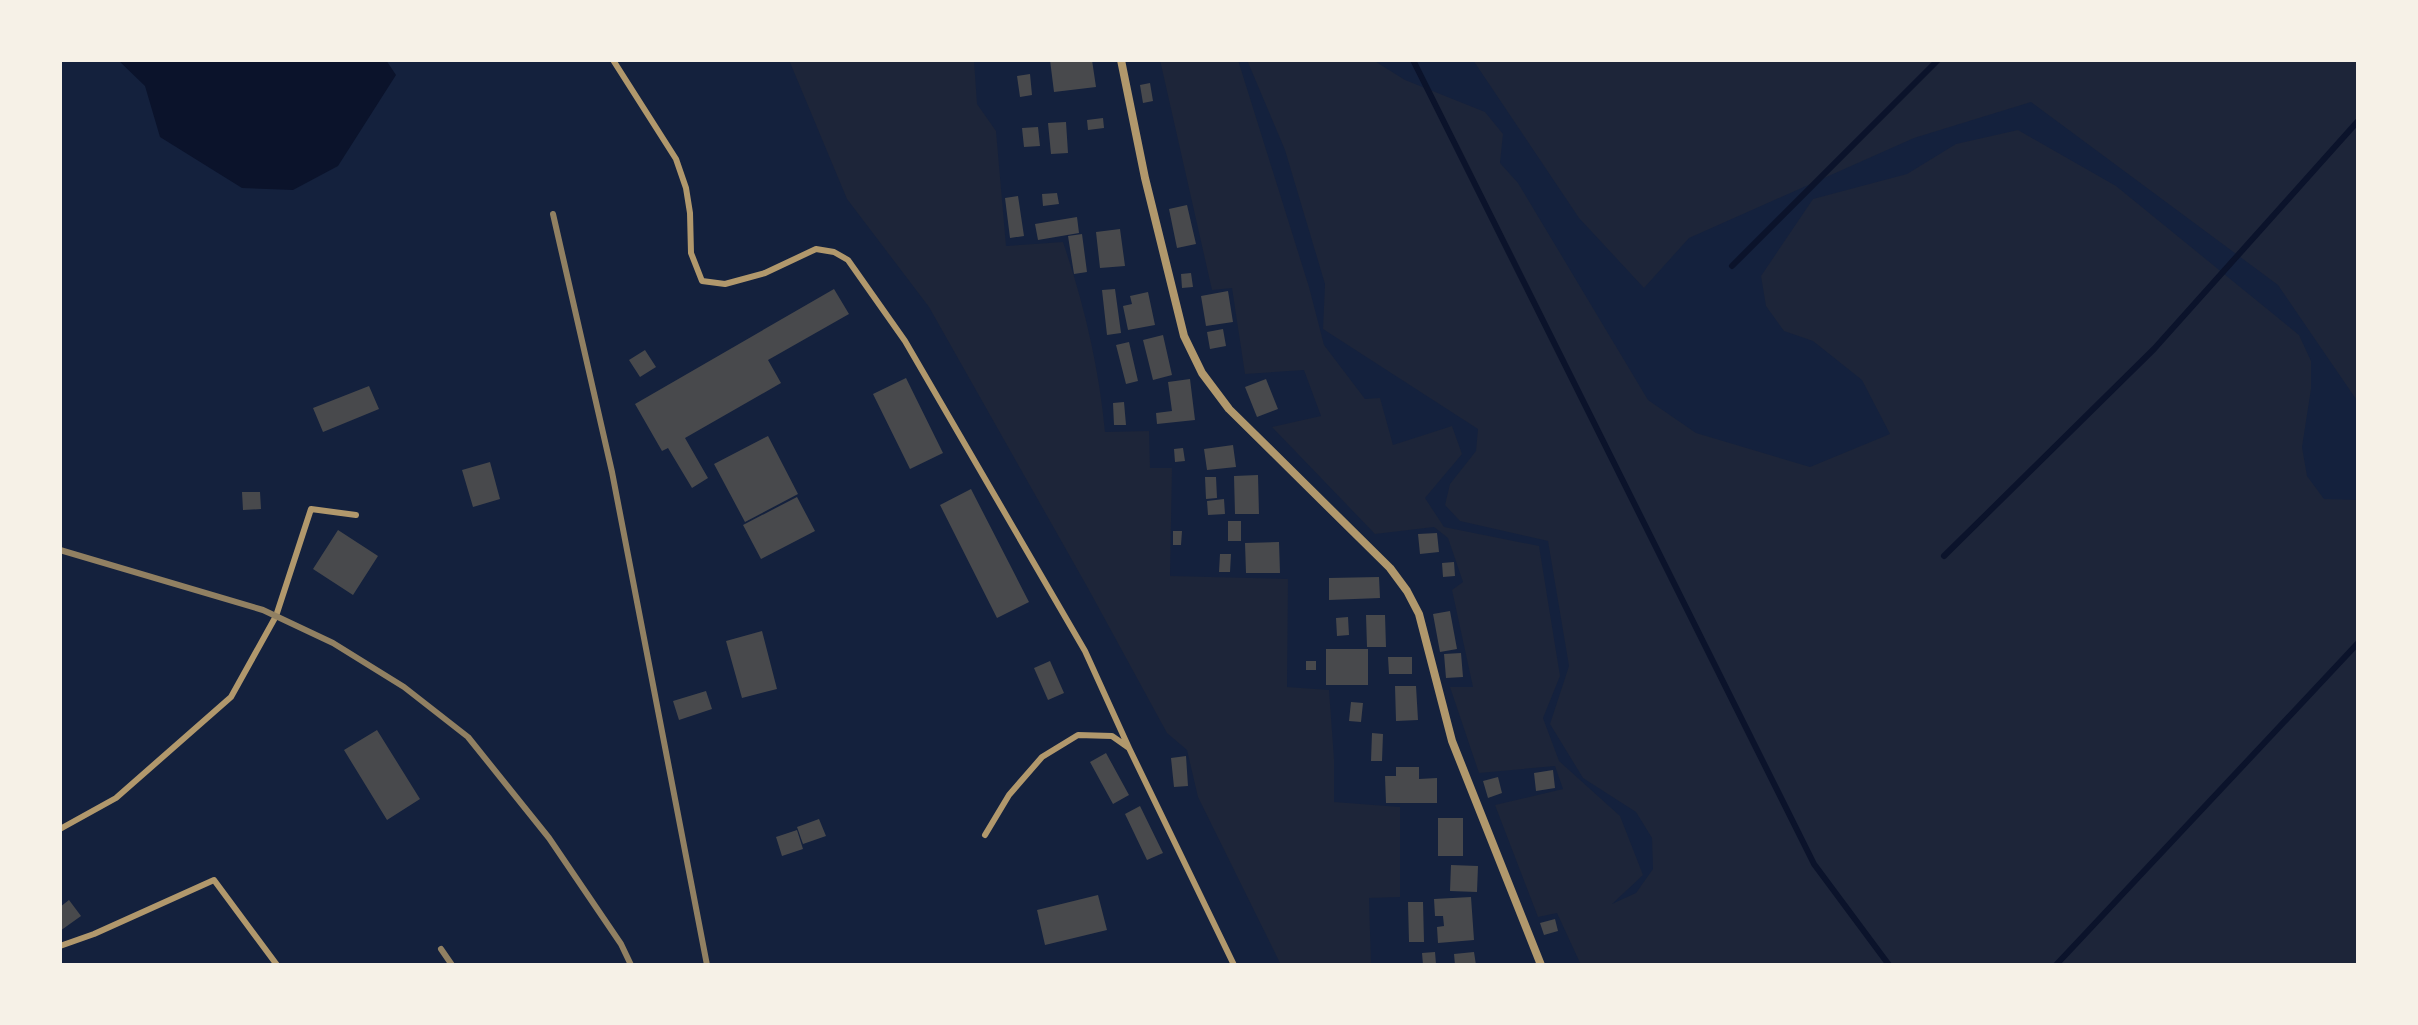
<svg xmlns="http://www.w3.org/2000/svg" width="2418" height="1025" viewBox="0 0 2418 1025" font-family="'Open Sans',sans-serif">
<style>
.green{fill:#1d2539}
.water{fill:#0b132b}
.lines{fill:none;stroke-linecap:round;stroke-linejoin:round}
.stream{stroke:#0b132b;stroke-width:6}
.building{fill:#48494c}
.service{stroke:#b1986c;stroke-width:6}
.minor{stroke:#b1986c;stroke-width:8}
.rail{stroke:#918062;stroke-width:6}
</style>
<rect width="100%" height="100%" fill="#14213d"/>
<!-- green -->
<path class="green" d="M789 60H974L977 104 996 131 1006 246 1063 242C1084 304 1099 367 1105 432L1149 431 1150 468H1172L1170 576 1288 579 1287 687 1329 690 1334 759V802L1400 807V897L1369 898 1371 965H1281L1198 797 1187 750 1167 733 1089 590 929 307 847 199Z
M1160 60H1238L1309 287 1324 345 1365 399 1380 398 1393 445 1452 426 1462 454 1425 498 1444 527 1539 546 1560 676 1543 718 1559 761 1620 816 1643 875 1612 904 1636 893 1653 869 1652 838 1636 812 1583 778 1550 724 1569 666 1548 541 1460 521 1445 505 1450 484 1476 451 1478 429 1323 329 1325 284 1285 150 1247 60H1373L1405 80 1485 112 1503 134 1500 163 1518 183 1648 400 1696 433 1810 467 1890 434 1862 380 1813 341 1784 331 1766 306 1761 276 1813 199 1907 174 1956 144 2018 130 2116 186 2299 335 2311 361V389L2302 447 2307 476 2324 499 2358 500V965H1581L1557 913 1538 917 1495 805 1563 789 1555 766 1479 773 1450 687H1473L1452 590 1463 582 1448 538 1434 527 1375 534 1272 427 1321 416 1304 370 1245 374 1232 288 1212 290Z
M1473 60H2358V402L2278 285 2031 102 1914 138 1689 238 1644 288 1579 218Z"/>
<!-- water -->
<path class="water" d="M118 60H386L396 75 338 166 293 190 242 188 160 137 145 86Z"/>
<g class="lines">
<!-- stream -->
<path class="stream" d="M1413 60 1814 864 1889 965
M1732 266 1938 60
M1944 556 2154 349 2358 121
M2056 965 2358 643"/>
</g>
<!-- building -->
<path class="building" d="M1050 60H1092L1096 87 1054 92Z
M1030 74 1032 95 1020 97 1017 76Z
M1150 83 1153 101 1143 103 1140 85Z
M1103 118 1104 128 1088 130 1087 120Z
M1066 122 1068 153 1051 154 1048 123Z
M1038 127 1040 146 1024 147 1022 128Z
M1057 193 1059 204 1043 206 1042 194Z
M1018 196 1024 236 1010 238 1005 198Z
M1187 205 1196 244 1177 248 1169 209Z
M1077 217 1079 233 1038 240 1035 224Z
M1120 229 1125 266 1100 268 1096 232Z
M1082 234 1087 272 1074 274 1068 236Z
M1191 273 1193 287 1182 288 1181 274Z
M834 289 849 314 768 360 781 383 685 438 708 478 692 488 668 448 662 451 635 404Z
M1115 289 1121 333 1107 335 1102 290Z
M1228 291 1233 322 1206 326 1201 296Z
M1148 292 1155 325 1128 330 1123 306 1132 304 1130 296Z
M1223 329 1226 346 1210 349 1207 332Z
M1163 335 1172 375 1153 380 1143 340Z
M1129 342 1138 381 1126 384 1116 345Z
M645 350 656 367 640 377 629 360Z
M906 378 943 453 910 469 873 394Z
M1190 379 1195 420 1157 424 1156 413 1172 411 1168 382Z
M1266 379 1278 409 1257 417 1245 387Z
M369 386 379 409 323 432 313 408Z
M1124 402 1126 425H1114L1113 403Z
M768 436 798 494 745 522 714 464Z
M1233 445 1236 467 1207 470 1204 449Z
M1183 448 1185 461 1175 462 1174 449Z
M490 462 500 499 473 507 462 470Z
M1258 475 1259 514H1235L1234 476Z
M1205 477H1216L1217 498 1206 499Z
M971 489 1029 602 997 618 940 505Z
M242 492H260L261 509 243 510Z
M797 497 815 531 761 559 743 525Z
M1224 499 1225 514 1208 515 1207 501Z
M1228 521H1241V541H1228Z
M338 530 378 556 353 595 313 569Z
M1173 531H1182L1181 545H1173Z
M1437 533 1439 552 1420 554 1418 534Z
M1279 542 1280 573H1246L1245 543Z
M1220 554H1231L1230 572H1219Z
M1454 562 1455 576 1443 577 1442 563Z
M1379 577 1380 598 1329 600V578Z
M1450 611 1457 649 1440 652 1433 614Z
M1366 615H1385L1386 647H1367Z
M1348 617 1349 635 1337 636 1336 618Z
M762 631 777 689 742 698 726 641Z
M1326 649H1368V685H1326Z
M1461 653 1463 677 1446 678 1444 654Z
M1388 657H1412V674H1389Z
M1050 661 1064 693 1048 700 1034 668Z
M1306 661H1316V670H1306Z
M1395 686H1416L1418 720 1396 721Z
M706 691 712 709 679 720 673 701Z
M1351 702 1363 703 1361 722 1349 721Z
M377 730 420 799 387 820 344 750Z
M1372 733 1383 734 1382 761H1371Z
M1106 753 1129 795 1113 804 1090 762Z
M1186 756 1188 786 1174 787 1171 758Z
M1396 767H1419V779L1437 778V803H1386L1385 776H1396Z
M1553 770 1555 788 1536 791 1534 773Z
M1498 777 1502 793 1488 798 1483 781Z
M1140 806 1163 853 1147 860 1125 814Z
M1438 818H1463V856H1438Z
M819 819 826 836 803 844 797 827Z
M797 830 803 849 782 856 776 837Z
M1451 865 1478 866 1477 892 1450 891Z
M1098 895 1107 930 1045 945 1037 910Z
M1471 897 1474 940 1438 943 1437 927 1444 926 1443 916H1435L1434 899Z
M69 900 81 916 60 931V907Z
M1408 902H1423L1424 942H1409Z
M1555 919 1558 931 1544 935 1540 923Z
M1435 952 1436 964 1423 965 1422 953Z
M1474 952 1476 965H1455L1454 954Z"/>
<g class="lines">
<!-- service -->
<path class="service" d="M613 60 676 159 686 188 690 213 691 253 702 281 725 284 765 273 816 249 834 252 848 260 905 341 1085 651 1129 748
M60 829 116 798 231 697 276 616 311 509 356 515
M985 835 1009 795 1042 757 1078 735 1112 736 1129 748 1234 965
M60 946 94 934 214 880 277 965"/>
<!-- minor -->
<path class="minor" d="M1121 60 1145 178 1184 336 1202 373 1229 409 1390 568 1407 591 1419 614 1452 741 1541 965"/>
<!-- rail -->
<path class="rail" d="M553 214 612 472 707 965
M60 550 263 610 333 643 404 687 468 737 549 838 621 944 631 965
M441 949 452 965"/>
</g>
<!-- border -->
<rect width="2418" height="1025" fill="none" stroke="#f6f1e7" stroke-width="124"/>
</svg>
